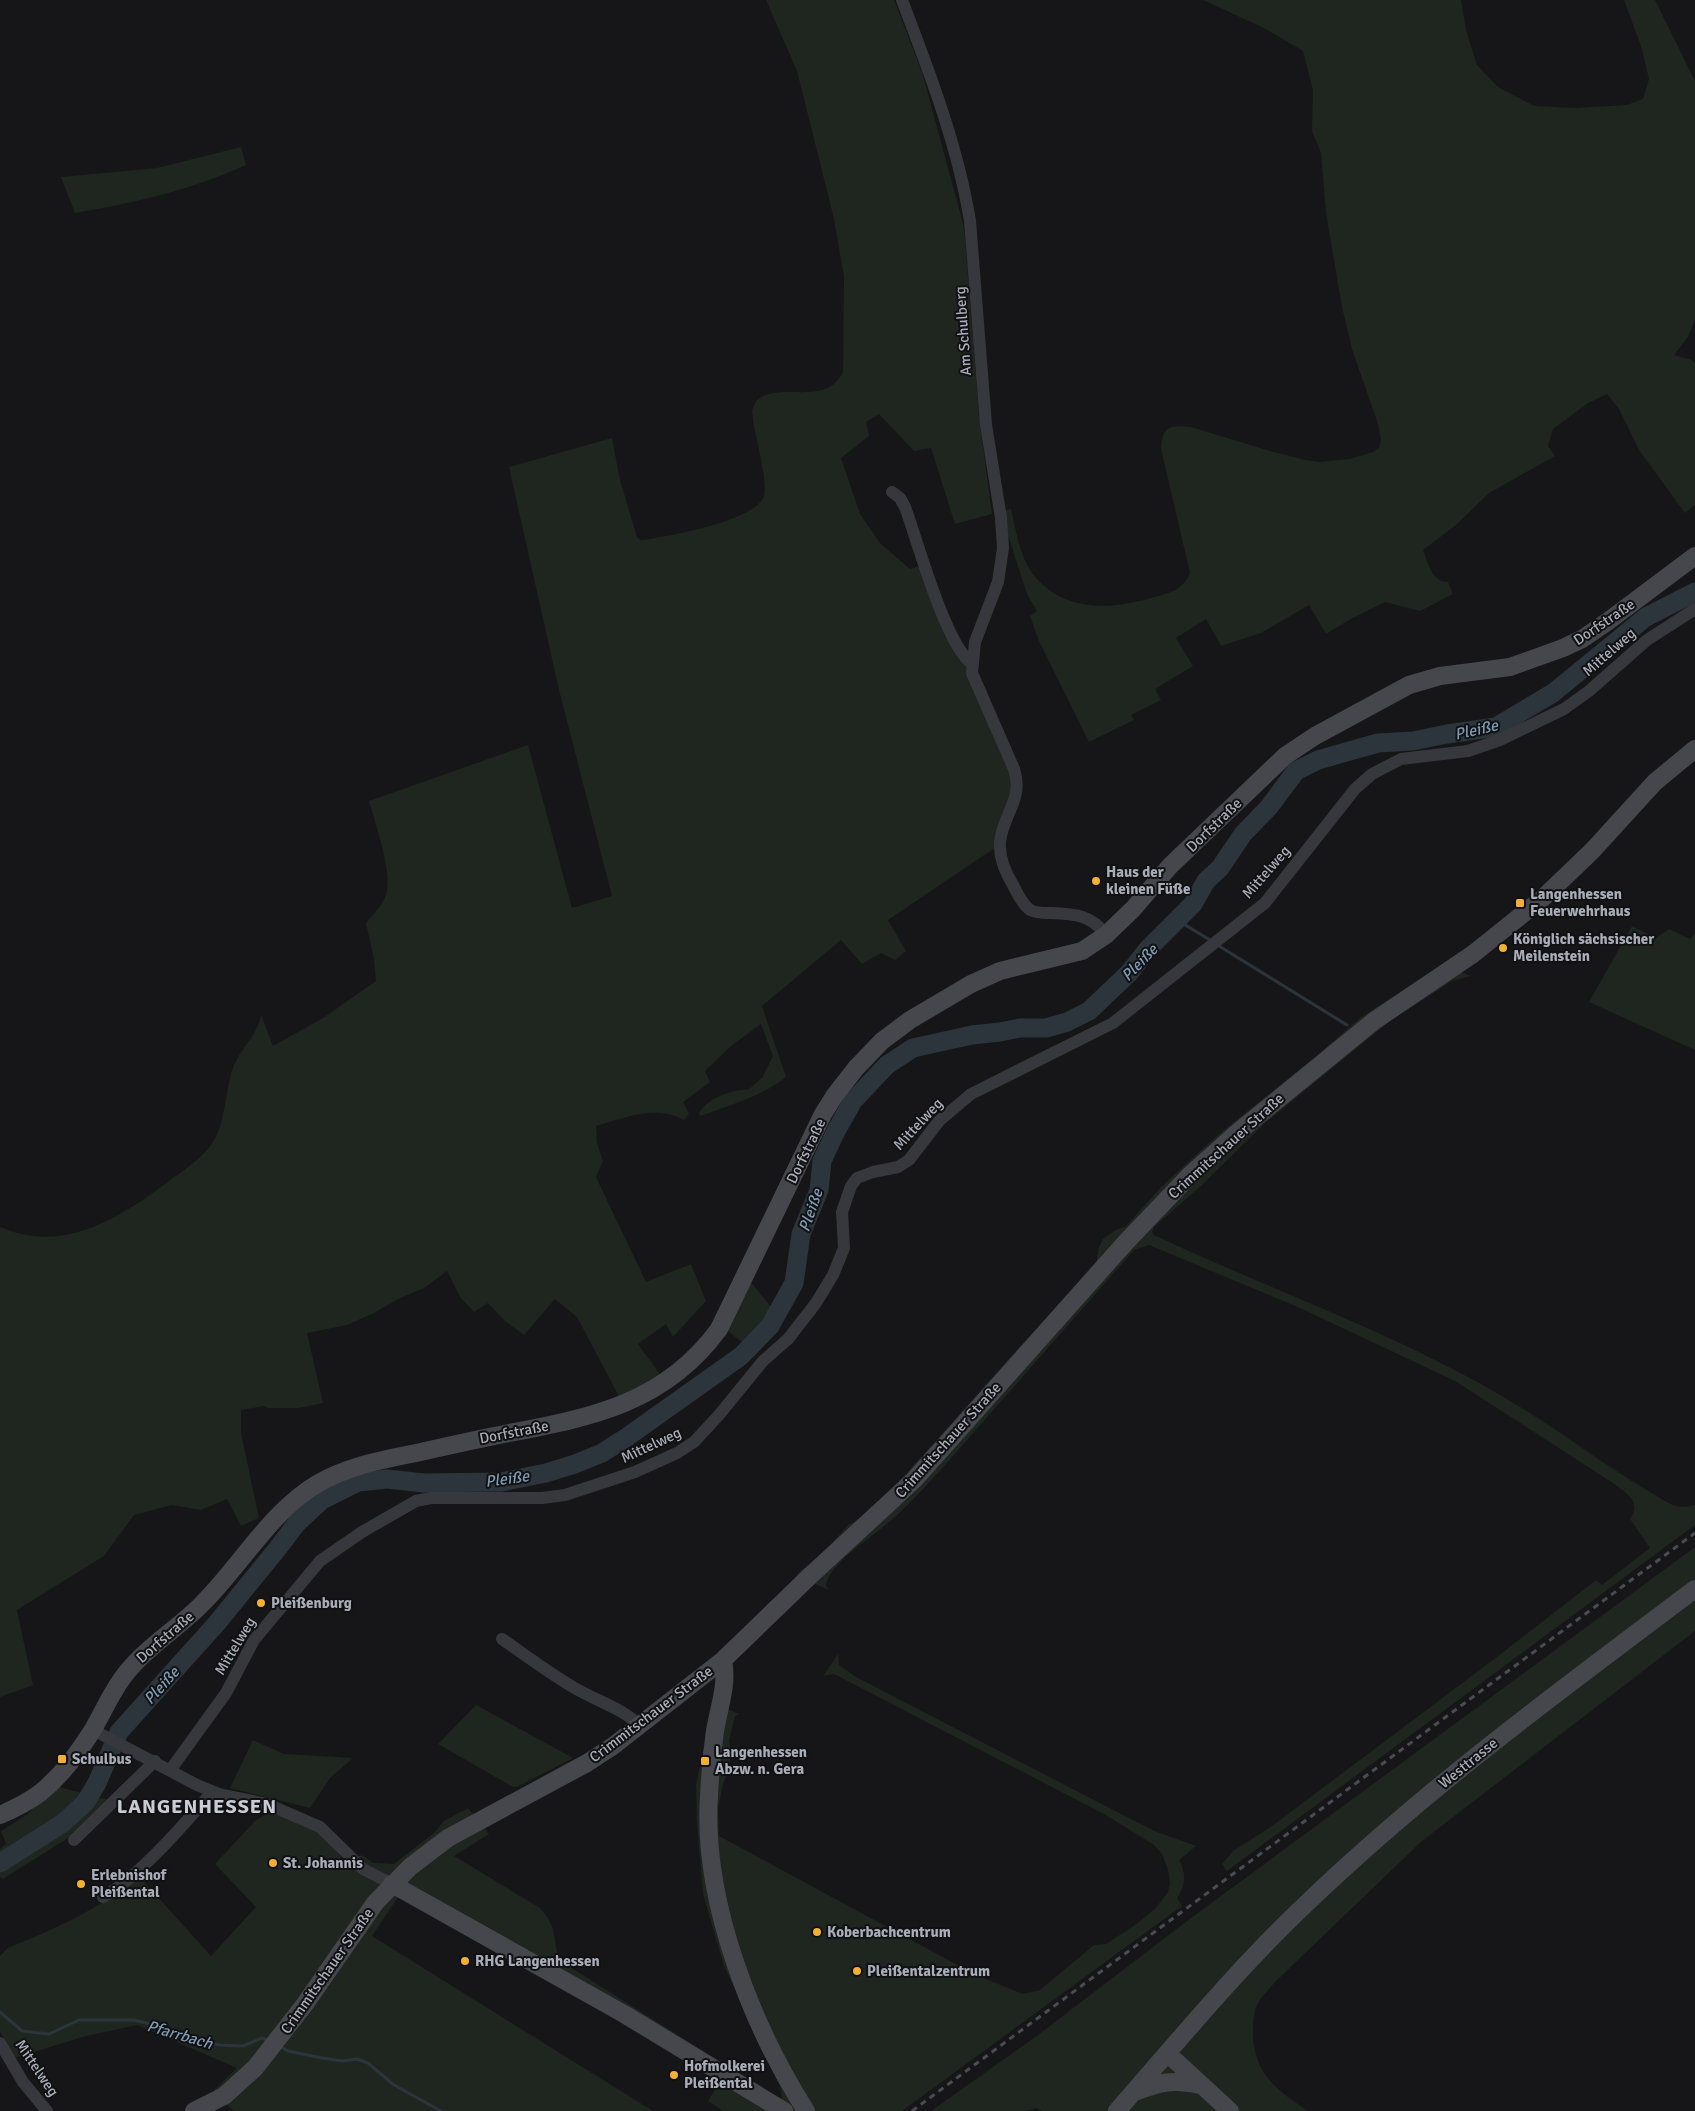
<svg xmlns="http://www.w3.org/2000/svg" width="1695" height="2111" viewBox="0 0 1695 2111" font-family="Signika,sans-serif">
<style>
.green{fill:#1e261f}
.lines{fill:none;stroke-linecap:round;stroke-linejoin:round}
.stream{stroke:#2c353c;stroke-width:3}
.river{stroke:#2c353c;stroke-width:19}
.street{stroke:#37383d;stroke-width:12}
.secondary{stroke:#45474d;stroke-width:18}
.rail{stroke:#4a4c52;stroke-width:3;stroke-dasharray:6 5;stroke-linecap:butt}
.poi-dot{fill:#f2b134;stroke:#111113;stroke-width:2}
.labels{text-anchor:middle;stroke-width:4;stroke-linejoin:round;paint-order:stroke}
.street-label{font-size:15px;fill:#a8adb8;stroke:#111113}
.poi-label{font-size:15px;font-weight:bold;fill:#a8adb8;stroke:#111113;text-anchor:start}
.water-label{font-size:16px;font-style:italic;fill:#7f9bb3;stroke:#111113}
.district-label{font-size:20px;font-weight:bold;letter-spacing:1px;fill:#c9ccd4;stroke:#111113}
</style>
<rect width="100%" height="100%" fill="#161618"/>
<!-- green -->
<path class="green" d="M766 0H894L922 72 964 227 979 416 992 514 955 524 931 448 914 451 879 414 866 422 869 436 841 458 860 514 880 543 910 569 924 565 1016 777 999 845 888 920 906 951 895 960 881 953 862 964 841 940 762 1006 786 1077C762 1096 730 1105 701 1116L699 1114C704 1100 734 1088 748 1090L762 1078 773 1056 761 1024 731 1046 705 1071 710 1082 683 1102 689 1114 684 1120C656 1104 624 1118 596 1126L597 1143 603 1161 596 1177 646 1282 691 1264 706 1301 673 1337 666 1324 638 1344 664 1380 623 1404 577 1317 555 1299 524 1335 505 1321 488 1303 474 1312 460 1297 447 1271 424 1288 400 1298 374 1313 347 1325 307 1333 323 1403 299 1408H268L264 1406 241 1410V1433L259 1518 241 1526 227 1499 201 1510 172 1505 134 1515 104 1556 17 1610 33 1685 0 1697V1227C11 1231 22 1235 33 1236 83 1242 130 1210 168 1182 182 1171 200 1160 211 1145 227 1123 224 1090 234 1065 242 1047 258 1034 261 1015L273 1046 323 1018 376 981 374 959 366 923C373 914 383 905 386 894 393 873 375 823 369 801L528 745 572 908 612 896 559 690 509 467 612 438 620 480 637 537 640 540H644C669 536 756 521 764 496 768 482 755 435 753 420L752 411 756 401C779 379 825 409 843 372L844 277 834 219 797 71Z
M1203 0H1461L1466 30 1477 65 1498 87 1534 106 1576 108 1627 105 1643 99 1649 79 1641 46 1624 0H1655L1695 81V319L1688 337 1674 355 1692 360 1695 364V505L1685 513 1639 450 1619 409 1607 394 1588 403 1553 429 1548 446 1555 456 1489 493 1456 525 1423 550C1428 563 1432 582 1448 582L1453 594 1420 611 1385 602 1349 620 1326 634 1309 605 1261 633 1221 646 1206 619 1176 638 1193 666 1155 689 1161 700 1131 715 1134 720 1089 742 1039 641 1030 616 1037 611 1027 594 1000 511 1011 509C1017 534 1020 563 1040 582 1070 612 1113 609 1151 598 1168 593 1183 591 1190 573L1161 449C1162 426 1170 425 1191 427L1270 451 1305 460 1320 462 1350 459 1373 452 1379 448 1381 440 1378 424 1352 349 1342 307 1326 213 1321 153 1312 131 1313 90 1303 51 1264 28Z
M241 147 246 165C191 190 134 203 75 213L61 177 157 168Z
M1632 926 1656 938 1669 929 1690 939 1695 933V1050L1589 1002Z
M1443 964 1471 976 1452 981 1390 1021 1265 1123 1202 1185 1154 1227 1152 1232 1154 1235C1281 1295 1418 1340 1536 1417 1572 1440 1607 1466 1643 1488 1653 1493 1663 1501 1673 1505 1680 1508 1688 1507 1695 1505V1525L1227 1871 1222 1864 1233 1851 1272 1826 1493 1660 1596 1580 1602 1585 1650 1548 1630 1519C1642 1501 1627 1494 1613 1483L1455 1381 1300 1308 1149 1245 1134 1250 938 1473C922 1490 906 1508 888 1523 871 1538 829 1563 826 1586L829 1590 796 1575 826 1550 849 1524C869 1522 978 1392 999 1370 1031 1334 1064 1299 1096 1263L1099 1247 1103 1239 1114 1231 1126 1226 1162 1186 1219 1134 1314 1058 1360 1018Z
M749 1280 772 1308 767 1322 746 1345 725 1329Z
M1695 1547V1631L1422 1841 1274 1983C1269 1990 1261 1997 1257 2005 1253 2014 1253 2027 1253 2036 1255 2076 1278 2090 1308 2111H1043L1036 2108 1026 2111H931L1038 2035 1191 1918Z
M838 1654 839 1665 856 1677 1125 1816 1157 1832 1196 1846 1179 1860C1187 1873 1185 1887 1177 1898L1182 1906 902 2111H723L708 2101 725 2073 398 1897 372 1936 653 2111H233L214 2090 237 2068 137 2025 82 2037 15 2058 0 2032V1956L8 1948C51 1930 105 1908 138 1875L211 1956 256 1907 215 1864 255 1821 271 1811 308 1825 325 1837 348 1866 362 1855 373 1863 394 1864 434 1833 444 1821 468 1808 489 1834 454 1856 540 1908C557 1926 553 1938 559 1960L782 2101 780 2084 724 1966 703 1894 697 1823 696 1785 713 1704 740 1714 735 1716 729 1741 731 1751 729 1770 723 1784 718 1809 719 1836 976 1975 1023 1994 1040 1990 1094 1945 1106 1944 1135 1925 1155 1909 1168 1892 1170 1883 1168 1870 1162 1854 1154 1845 1104 1814 838 1676 833 1674 823 1676Z
M476 1705 573 1758 517 1787H513L438 1744Z
M253 1740 284 1754 353 1758 330 1778 310 1808 230 1788Z
M59 1787 112 1801 76 1833 3 1879 0 1877V1849L6 1844 1 1831 28 1814 47 1795Z"/>
<g class="lines">
<!-- stream -->
<path class="stream" d="M1177 920 1210 940
M1219 946 1347 1025
M0 2012 22 2031 49 2034 79 2020H134L162 2027 191 2040 220 2045 243 2046 262 2038 269 2041
M279 2046 288 2051 322 2058 342 2061 357 2059 368 2063 394 2085 441 2111"/>
<!-- river -->
<path class="river" d="M0 1863 63 1823 85 1803 97 1783 119 1732 217 1623 278 1548 297 1523 322 1500 358 1482 387 1479 424 1483 501 1482 546 1473 575 1464 602 1453 627 1437 741 1356 770 1326 794 1283 801 1234 819 1190 822 1161 836 1131 853 1101 887 1065 913 1048 972 1035 1000 1032 1020 1028H1046L1067 1022 1089 1011 1129 973 1148 949 1193 904 1206 881 1220 868 1243 834 1269 807 1296 771 1318 760 1378 743 1413 741 1447 734 1496 727 1553 693 1646 617 1695 592"/>
<!-- street -->
<path class="street" d="M902 0C929 71 958 146 970 221L986 425 1001 518 1003 548 998 582 975 642 972 673 1014 769C1024 799 1003 814 1000 842 999 858 1005 871 1013 885 1017 893 1022 904 1030 910 1036 913 1042 913 1049 913 1073 914 1091 914 1106 935
M892 492 900 498 905 507C918 542 945 644 972 664
M502 1639C528 1657 553 1676 580 1691 600 1702 625 1710 640 1726
M93 1730 197 1785 219 1794 267 1804 320 1827 363 1869 392 1884
M171 1769 226 1693 254 1640 320 1561 362 1532 416 1501 431 1498H542L565 1495 635 1472 677 1453 694 1442 719 1415 763 1361 788 1339 816 1303 833 1275 844 1248 842 1212 851 1186 857 1178 873 1172 898 1167 909 1160 939 1121 971 1094 1113 1023 1265 903 1355 789 1372 774 1401 759 1468 751 1500 740 1564 709 1589 691 1647 640 1695 609
M74 1840 155 1761
M103 1897C132 1881 170 1840 192 1815 199 1807 207 1799 212 1791
M0 2043 23 2082 47 2111"/>
<!-- secondary -->
<path class="secondary" d="M723 1660C728 1684 719 1707 715 1731 712 1752 710 1774 709 1796 702 1900 751 2024 806 2111
M0 1815C14 1809 28 1802 40 1793 60 1777 79 1752 92 1731 104 1711 112 1690 127 1672 148 1646 177 1629 201 1605 239 1568 270 1512 317 1484 347 1466 382 1460 416 1453 447 1446 478 1439 509 1433 593 1417 665 1403 719 1329L823 1114 835 1095 856 1068 882 1041 910 1020 971 984 1000 971 1082 951 1106 935 1133 909 1170 866 1285 756 1315 736 1409 685 1440 676 1510 667 1563 648 1582 639 1607 622 1695 556
M392 1884 624 2014 784 2111
M1167 2053 1230 2111
M1135 2092C1160 2082 1173 2079 1200 2085
M194 2111 224 2096 255 2068 305 2004 375 1903 410 1867 448 1838 587 1763 613 1746 723 1660 811 1575 914 1480 1126 1242 1190 1175 1238 1132 1374 1021 1473 954 1544 897 1592 851 1655 782 1695 749
M1117 2111C1179 2040 1239 1967 1308 1902 1428 1787 1562 1689 1695 1589"/>
<!-- rail -->
<path class="rail" d="M912 2111 1695 1533"/>
</g>
<!-- markers -->
<g class="poi-dot">
<circle cx="1096" cy="881" r="5"/>
<rect x="1515" y="898" width="10" height="10" rx="2.5"/>
<circle cx="1503" cy="948" r="5"/>
<circle cx="261" cy="1603" r="5"/>
<rect x="57" y="1754" width="10" height="10" rx="2.5"/>
<rect x="700" y="1756" width="10" height="10" rx="2.5"/>
<circle cx="273" cy="1863" r="5"/>
<circle cx="81" cy="1884" r="5"/>
<circle cx="817" cy="1932" r="5"/>
<circle cx="465" cy="1961" r="5"/>
<circle cx="857" cy="1971" r="5"/>
<circle cx="674" cy="2075" r="5"/>
</g>
<g class="labels">
<!-- street labels -->
<g class="street-label">
<text transform="translate(963 331) rotate(-94)" y="5">Am Schulberg</text>
<text transform="translate(1604 622) rotate(-34)" y="5">Dorfstraße</text>
<text transform="translate(1609 652) rotate(-41)" y="5">Mittelweg</text>
<text transform="translate(1214 825) rotate(-44)" y="5">Dorfstraße</text>
<text transform="translate(1266 872) rotate(-49)" y="5">Mittelweg</text>
<text transform="translate(918 1124) rotate(-47)" y="5">Mittelweg</text>
<text transform="translate(1226 1146) rotate(-42)" y="5">Crimmitschauer Straße</text>
<text transform="translate(806 1151) rotate(-64)" y="5">Dorfstraße</text>
<text transform="translate(514 1432) rotate(-11)" y="5">Dorfstraße</text>
<text transform="translate(948 1440) rotate(-48)" y="5">Crimmitschauer Straße</text>
<text transform="translate(651 1445) rotate(-25)" y="5">Mittelweg</text>
<text transform="translate(165 1637) rotate(-41)" y="5">Dorfstraße</text>
<text transform="translate(235 1646) rotate(-59)" y="5">Mittelweg</text>
<text transform="translate(651 1714) rotate(-37)" y="5">Crimmitschauer Straße</text>
<text transform="translate(1468 1763) rotate(-39)" y="5">Westtrasse</text>
<text transform="translate(327 1971) rotate(-55)" y="5">Crimmitschauer Straße</text>
<text transform="translate(37 2068) rotate(56)" y="5">Mittelweg</text>
</g>
<!-- poi labels -->
<g class="poi-label">
<text x="1106" y="877">Haus der<tspan x="1106" dy="17">kleinen Füße</tspan></text>
<text x="1530" y="899">Langenhessen<tspan x="1530" dy="17">Feuerwehrhaus</tspan></text>
<text x="1513" y="944">Königlich sächsischer<tspan x="1513" dy="17">Meilenstein</tspan></text>
<text x="271" y="1608">Pleißenburg</text>
<text x="715" y="1757">Langenhessen<tspan x="715" dy="17">Abzw. n. Gera</tspan></text>
<text x="72" y="1764">Schulbus</text>
<text x="283" y="1868">St. Johannis</text>
<text x="91" y="1880">Erlebnishof<tspan x="91" dy="17">Pleißental</tspan></text>
<text x="827" y="1937">Koberbachcentrum</text>
<text x="475" y="1966">RHG Langenhessen</text>
<text x="867" y="1976">Pleißentalzentrum</text>
<text x="684" y="2071">Hofmolkerei<tspan x="684" dy="17">Pleißental</tspan></text>
</g>
<!-- water labels -->
<g class="water-label">
<text transform="translate(1476 729) rotate(-13)" y="6">Pleiße</text>
<text transform="translate(1139 962) rotate(-46)" y="6">Pleiße</text>
<text transform="translate(810 1210) rotate(-71)" y="6">Pleiße</text>
<text transform="translate(507 1478) rotate(-8)" y="6">Pleiße</text>
<text transform="translate(161 1685) rotate(-48)" y="6">Pleiße</text>
<text transform="translate(180 2034) rotate(16)" y="6">Pfarrbach</text>
</g>
<!-- district labels -->
<g class="district-label">
<text x="197" y="1813">LANGENHESSEN</text>
</g>
</g>
</svg>
